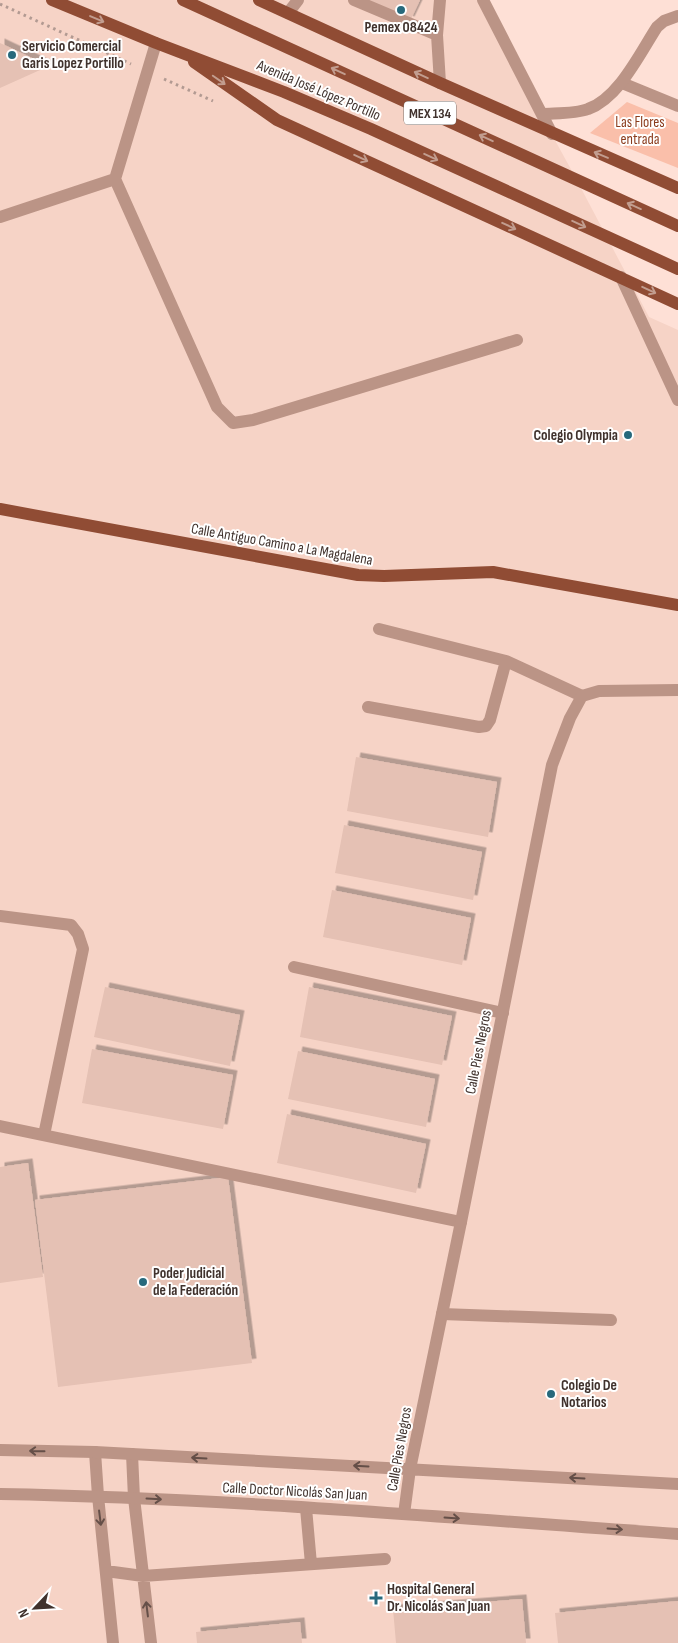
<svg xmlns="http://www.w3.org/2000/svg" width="678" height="1643" viewBox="0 0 678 1643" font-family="'Sofia Sans Condensed',sans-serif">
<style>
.built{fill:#f6d3c6}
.green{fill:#fabfaa}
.building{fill:#e5c1b4;filter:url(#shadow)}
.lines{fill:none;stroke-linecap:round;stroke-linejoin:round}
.path{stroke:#b29a92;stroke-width:3;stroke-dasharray:2.5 4;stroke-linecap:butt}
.lane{stroke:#bb9486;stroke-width:12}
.street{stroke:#bb9486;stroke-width:12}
.primary{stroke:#904c34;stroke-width:12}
.oneway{stroke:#c29d8f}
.oneway2{stroke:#654f48}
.poi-dot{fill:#27697c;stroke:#fff;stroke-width:2}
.labels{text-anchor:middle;stroke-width:4;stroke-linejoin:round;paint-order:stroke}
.shield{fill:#fff;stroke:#79706c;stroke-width:1}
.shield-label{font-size:14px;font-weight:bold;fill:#40322d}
.poi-label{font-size:15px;font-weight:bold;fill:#40322d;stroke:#fff;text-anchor:start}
.street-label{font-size:15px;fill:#40322d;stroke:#fff}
.park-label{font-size:15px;fill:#8b3c1d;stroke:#fff}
</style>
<defs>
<filter id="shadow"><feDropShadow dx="4.5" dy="-4.5" stdDeviation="0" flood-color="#0004"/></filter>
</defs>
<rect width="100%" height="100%" fill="#fee0d6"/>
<!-- built -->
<path class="built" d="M0 0H478L573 173 649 317 678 330V1643H0Z"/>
<!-- green -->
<path class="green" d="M627 102 678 123V168L590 133Z"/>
<!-- building -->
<path class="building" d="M366 0H420L410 21Z
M0 43 49 66 0 88Z
M356 757 497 782 488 837 347 811Z
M344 825 482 852 473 900 335 873Z
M332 890 471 918 462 965 323 937Z
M105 987 240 1015 230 1066 94 1037Z
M309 987 452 1016 442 1065 300 1037Z
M92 1049 233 1075 223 1129 82 1103Z
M298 1051 435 1079 426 1127 288 1099Z
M287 1114 426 1144 416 1193 277 1163Z
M28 1163 43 1277 0 1283V1167Z
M228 1177 252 1363 58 1387 35 1200Z
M522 1599 526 1643H396L393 1609Z
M678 1601V1643H558L555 1613Z
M300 1622 302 1643H197L196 1632Z"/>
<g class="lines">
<!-- path -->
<path class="path" d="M0 4 131 64
M164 79 213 101"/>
<!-- lane -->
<path class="lane" d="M354 0 437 35 440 83
M288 13 298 0
M437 35 440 0
M622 83 678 106
M115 179 217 407 233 423 253 420 517 340
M0 217 115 179 156 43
M379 629 506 661
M368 707 479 727 486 726 490 720 506 661 582 696
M0 916 71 925 78 934 83 949 44 1135
M294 967 503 1013
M0 1126 461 1222
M442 1314 611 1320
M95 1452 98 1496 113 1643
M132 1454 134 1498 151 1643
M306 1508 311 1564
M106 1571 143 1576 385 1559"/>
<!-- street -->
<path class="street" d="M483 0 552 134
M542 114C556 113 575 114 588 109 619 98 640 53 657 27L664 21 678 16
M621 277 678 400
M0 1450 95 1452 678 1484
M0 1494C226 1498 452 1518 678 1534
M404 1514 410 1469 461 1222 552 765 570 718 582 696 599 691 678 690"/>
<!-- primary -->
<path class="primary" d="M52 0 156 43 284 92 371 129 678 269
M183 0 678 226
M259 0 440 83 678 188
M194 62 277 120 678 304
M0 509 358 575 384 576 493 572 678 605"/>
</g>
<!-- one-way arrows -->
<defs><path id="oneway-shaft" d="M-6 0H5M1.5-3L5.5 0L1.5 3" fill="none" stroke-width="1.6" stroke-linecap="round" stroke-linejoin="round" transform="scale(1.25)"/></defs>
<g class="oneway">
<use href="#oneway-shaft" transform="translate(97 19) rotate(23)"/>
<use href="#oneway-shaft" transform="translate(338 71) rotate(-155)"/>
<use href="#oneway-shaft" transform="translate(421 75) rotate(-155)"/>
<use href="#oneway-shaft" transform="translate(219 80) rotate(35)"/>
<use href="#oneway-shaft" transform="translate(486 138) rotate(-155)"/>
<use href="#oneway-shaft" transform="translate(601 155) rotate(-157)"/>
<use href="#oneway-shaft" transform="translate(431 157) rotate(25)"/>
<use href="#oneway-shaft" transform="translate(361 158) rotate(25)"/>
<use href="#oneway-shaft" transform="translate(634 206) rotate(-156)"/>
<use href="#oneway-shaft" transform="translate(579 224) rotate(25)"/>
<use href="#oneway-shaft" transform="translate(509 226) rotate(25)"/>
<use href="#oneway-shaft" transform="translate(649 290) rotate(25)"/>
</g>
<g class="oneway2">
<use href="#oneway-shaft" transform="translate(37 1451) rotate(-179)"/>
<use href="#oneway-shaft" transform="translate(199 1458) rotate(-177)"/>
<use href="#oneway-shaft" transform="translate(361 1466) rotate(-177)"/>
<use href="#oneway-shaft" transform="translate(577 1478) rotate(-177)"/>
<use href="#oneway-shaft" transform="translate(154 1499) rotate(3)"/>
<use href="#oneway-shaft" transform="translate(100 1518) rotate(83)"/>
<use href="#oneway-shaft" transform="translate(452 1518) rotate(4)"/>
<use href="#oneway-shaft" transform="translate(615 1529) rotate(4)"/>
<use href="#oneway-shaft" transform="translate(147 1609) rotate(-97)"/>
</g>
<!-- markers -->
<g class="poi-dot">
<circle cx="401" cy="10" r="5"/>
<circle cx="12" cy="55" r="5"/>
<circle cx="628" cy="435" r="5"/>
<circle cx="143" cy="1282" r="5"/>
<circle cx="551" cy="1394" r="5"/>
<path d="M373.5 1590.5h5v5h5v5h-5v5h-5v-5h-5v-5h5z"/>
</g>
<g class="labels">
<!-- shield labels -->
<rect class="shield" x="404" y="101.5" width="52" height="23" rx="4"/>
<g class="shield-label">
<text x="430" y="118">MEX 134</text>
</g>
<!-- poi labels -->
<g class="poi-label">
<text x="401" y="32" text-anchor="middle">Pemex 08424</text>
<text x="22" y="51">Servicio Comercial<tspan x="22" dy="17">Garis Lopez Portillo</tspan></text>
<text x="618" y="440" text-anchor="end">Colegio Olympia</text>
<text x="153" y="1278">Poder Judicial<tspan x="153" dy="17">de la Federación</tspan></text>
<text x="561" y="1390">Colegio De<tspan x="561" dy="17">Notarios</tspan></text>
<text x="387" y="1594">Hospital General<tspan x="387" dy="17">Dr. Nicolás San Juan</tspan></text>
</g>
<!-- street labels -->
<g class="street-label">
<text transform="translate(319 90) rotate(23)" y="5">Avenida José López Portillo</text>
<text transform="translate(282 544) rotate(10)" y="5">Calle Antiguo Camino a La Magdalena</text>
<text transform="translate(478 1052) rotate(-79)" y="5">Calle Pies Negros</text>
<text transform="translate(399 1449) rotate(-80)" y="5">Calle Pies Negros</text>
<text transform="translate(295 1491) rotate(3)" y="5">Calle Doctor Nicolás San Juan</text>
</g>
<!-- park labels -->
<g class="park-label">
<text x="640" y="127">Las Flores<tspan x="640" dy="17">entrada</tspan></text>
</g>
</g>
<!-- north arrow -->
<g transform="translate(35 1608) rotate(245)" stroke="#ffffff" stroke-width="4" paint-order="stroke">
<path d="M0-4L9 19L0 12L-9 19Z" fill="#40322d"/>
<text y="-8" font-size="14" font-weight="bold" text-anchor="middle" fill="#40322d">N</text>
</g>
</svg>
